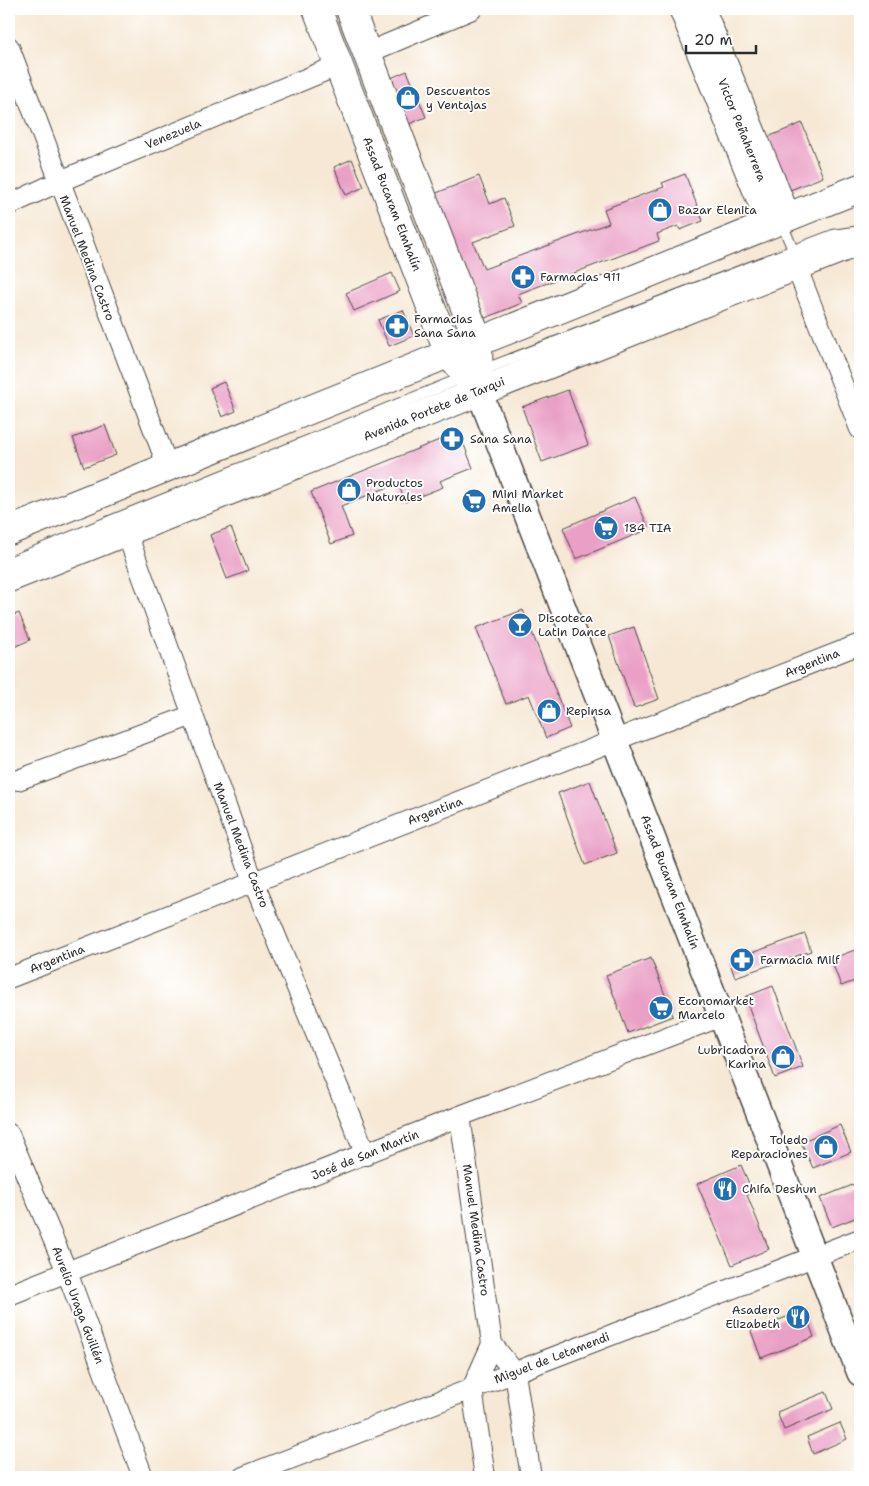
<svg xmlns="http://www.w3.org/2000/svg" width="869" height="1486" viewBox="0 0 869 1486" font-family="'Shantell Sans',sans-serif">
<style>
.building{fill:#eaa0c6}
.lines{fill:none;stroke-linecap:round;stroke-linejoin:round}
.service-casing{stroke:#494744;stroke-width:12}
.minor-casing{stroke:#494744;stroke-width:22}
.tertiary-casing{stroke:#494744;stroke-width:28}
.secondary-casing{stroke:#494744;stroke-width:30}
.primary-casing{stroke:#494744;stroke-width:30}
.service{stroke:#fff;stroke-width:10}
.minor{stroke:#fff;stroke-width:20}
.tertiary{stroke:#fff;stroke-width:25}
.secondary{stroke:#fff;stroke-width:28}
.primary{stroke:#fff;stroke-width:28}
.labels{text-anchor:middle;stroke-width:4;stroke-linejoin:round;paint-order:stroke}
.poi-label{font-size:12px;fill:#2b2b2b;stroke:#fff;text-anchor:start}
.street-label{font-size:12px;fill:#2b2b2b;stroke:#fff}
</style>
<rect width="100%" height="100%" fill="#fff"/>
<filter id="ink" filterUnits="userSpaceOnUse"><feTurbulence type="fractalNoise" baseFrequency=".02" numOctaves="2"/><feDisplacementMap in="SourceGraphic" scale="10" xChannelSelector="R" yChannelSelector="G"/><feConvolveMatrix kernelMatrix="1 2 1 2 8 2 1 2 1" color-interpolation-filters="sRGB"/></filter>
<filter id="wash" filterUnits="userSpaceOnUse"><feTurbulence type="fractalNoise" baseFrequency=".0096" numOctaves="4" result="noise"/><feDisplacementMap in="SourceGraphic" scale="20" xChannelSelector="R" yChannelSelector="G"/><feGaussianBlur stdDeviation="1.12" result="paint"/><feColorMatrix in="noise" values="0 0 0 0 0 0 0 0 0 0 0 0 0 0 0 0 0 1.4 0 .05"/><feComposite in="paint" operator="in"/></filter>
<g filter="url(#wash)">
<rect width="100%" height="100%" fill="#f6e8d4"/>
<g id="blocks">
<!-- building -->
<path class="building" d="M407 71 426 117 409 124 391 78Z
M802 123 823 177 790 190 768 137Z
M352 159 364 187 346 195 334 167Z
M685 174 703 221 680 230 678 226 657 234 659 241 518 294 522 303 483 319 434 194 479 176 490 204 504 198 515 226 473 242 484 269 609 223 604 209 664 187 662 183Z
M392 273 400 291 354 311 346 293Z
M403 310 414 336 389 346 378 320Z
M224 382 236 411 222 417 210 388Z
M568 390 588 445 542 462 522 407Z
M105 425 116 455 84 467 73 438Z
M459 432 473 468 440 481 443 487 405 502 398 483 341 506 352 536 331 544 311 492Z
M481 493 485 501 467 509 464 501Z
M635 497 649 529 576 559 563 528Z
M231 527 248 571 227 579 210 535Z
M523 610 570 728 546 738 529 695 506 704 476 628Z
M19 613 30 640 9 649V617Z
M634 627 659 699 634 708 609 636Z
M590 781 617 853 585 865 558 793Z
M805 934 811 951 735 977 729 961Z
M860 948V979L841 986 831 959Z
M651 958 673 1016 628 1033 606 975Z
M773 986 803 1067 775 1078 745 997Z
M840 1125 851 1152 813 1168 801 1142Z
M741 1165 753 1193 747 1195 769 1249 732 1265 697 1184Z
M860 1182V1216L832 1227 820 1198Z
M804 1310 814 1337 761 1358 751 1331Z
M826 1392 833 1409 784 1430 777 1412Z
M840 1423 847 1439 813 1454 807 1437Z"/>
</g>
</g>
<g filter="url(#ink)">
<use href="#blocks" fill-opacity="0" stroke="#494744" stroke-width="1"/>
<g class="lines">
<defs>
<path id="service" d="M693 9 793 250
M480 371 833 235 853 232
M9 562 467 376"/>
<path id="minor" d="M679 9 767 225
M705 9 790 216
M9 47 168 467
M367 53 472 9
M9 205 58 182 339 65
M796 266 860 429
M126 531 253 881 366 1155
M18 780 193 715
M9 978 860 644
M460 1116 492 1344 515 1373 531 1477
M9 1134 67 1272 143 1477
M9 1295 460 1116 722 1016
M243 1477 860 1239
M485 1477 472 1389 492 1344"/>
<path id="tertiary" d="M479 391 860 1373"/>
<path id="secondary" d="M317 9 449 354 479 391
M350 9 478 341 479 391"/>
<path id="primary" d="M9 531 860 188
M9 578 860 241"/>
</defs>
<!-- service casing -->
<use href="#service" class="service-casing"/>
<!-- minor casing -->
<use href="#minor" class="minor-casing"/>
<!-- tertiary casing -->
<use href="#tertiary" class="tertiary-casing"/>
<!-- secondary casing -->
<use href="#secondary" class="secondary-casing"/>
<!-- primary casing -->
<use href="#primary" class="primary-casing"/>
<!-- service -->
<use href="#service" class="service"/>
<!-- minor -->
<use href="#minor" class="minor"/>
<!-- tertiary -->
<use href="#tertiary" class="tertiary"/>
<!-- secondary -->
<use href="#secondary" class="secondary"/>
<!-- primary -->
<use href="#primary" class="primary"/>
</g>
</g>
<!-- icons -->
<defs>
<symbol id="shop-disc" viewBox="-11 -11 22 22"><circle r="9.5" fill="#1f6fb2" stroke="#fff"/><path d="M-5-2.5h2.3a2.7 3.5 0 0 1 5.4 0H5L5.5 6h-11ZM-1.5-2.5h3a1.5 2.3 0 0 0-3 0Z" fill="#fff"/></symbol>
<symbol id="pharmacy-disc" viewBox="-11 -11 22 22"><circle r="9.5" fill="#1f6fb2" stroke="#fff"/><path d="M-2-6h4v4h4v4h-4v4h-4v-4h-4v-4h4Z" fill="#fff"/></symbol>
<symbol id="supermarket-disc" viewBox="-11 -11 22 22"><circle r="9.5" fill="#1f6fb2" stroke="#fff"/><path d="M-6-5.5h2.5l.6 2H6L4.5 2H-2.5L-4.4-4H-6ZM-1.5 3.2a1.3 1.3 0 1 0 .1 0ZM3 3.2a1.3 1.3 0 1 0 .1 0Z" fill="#fff"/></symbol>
<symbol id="bar-disc" viewBox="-11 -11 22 22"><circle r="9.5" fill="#1f6fb2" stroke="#fff"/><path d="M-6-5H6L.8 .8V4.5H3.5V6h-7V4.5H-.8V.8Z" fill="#fff"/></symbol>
<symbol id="restaurant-disc" viewBox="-11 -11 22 22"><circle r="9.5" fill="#1f6fb2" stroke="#fff"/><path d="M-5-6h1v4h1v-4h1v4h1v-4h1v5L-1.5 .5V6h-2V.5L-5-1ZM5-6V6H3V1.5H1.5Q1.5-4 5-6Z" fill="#fff"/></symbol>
</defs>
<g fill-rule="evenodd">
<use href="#shop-disc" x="394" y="84" width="28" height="28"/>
<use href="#shop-disc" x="646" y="196" width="28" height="28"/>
<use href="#pharmacy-disc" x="509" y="263" width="28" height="28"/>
<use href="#pharmacy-disc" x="383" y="312" width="28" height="28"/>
<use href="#pharmacy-disc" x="438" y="425" width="28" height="28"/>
<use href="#shop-disc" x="335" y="476" width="28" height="28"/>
<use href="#supermarket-disc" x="460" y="487" width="28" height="28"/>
<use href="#supermarket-disc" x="592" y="514" width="28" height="28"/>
<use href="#bar-disc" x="506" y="611" width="28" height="28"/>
<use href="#shop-disc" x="535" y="697" width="28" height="28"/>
<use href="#pharmacy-disc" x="728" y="946" width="28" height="28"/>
<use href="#supermarket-disc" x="647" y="994" width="28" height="28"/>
<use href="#shop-disc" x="769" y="1043" width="28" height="28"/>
<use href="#shop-disc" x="812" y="1133" width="28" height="28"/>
<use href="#restaurant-disc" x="711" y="1175" width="28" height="28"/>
<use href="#restaurant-disc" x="784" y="1303" width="28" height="28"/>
</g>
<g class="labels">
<!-- poi labels -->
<g class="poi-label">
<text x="426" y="95">Descuentos<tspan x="426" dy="14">y Ventajas</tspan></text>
<text x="678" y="214">Bazar Elenita</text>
<text x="540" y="281">Farmacias 911</text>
<text x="414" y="323">Farmacias<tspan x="414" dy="14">Sana Sana</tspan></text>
<text x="470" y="443">Sana Sana</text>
<text x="366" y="487">Productos<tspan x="366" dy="14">Naturales</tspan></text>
<text x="492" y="498">Mini Market<tspan x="492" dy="14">Amelia</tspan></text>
<text x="624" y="532">184 TIA</text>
<text x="538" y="622">Discoteca<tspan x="538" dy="14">Latin Dance</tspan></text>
<text x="566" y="715">Repinsa</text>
<text x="760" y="964">Farmacia Milf</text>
<text x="678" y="1005">Economarket<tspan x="678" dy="14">Marcelo</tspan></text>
<text x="766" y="1054" text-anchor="end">Lubricadora<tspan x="766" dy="14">Karina</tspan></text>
<text x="808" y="1144" text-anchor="end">Toledo<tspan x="808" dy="14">Reparaciones</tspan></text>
<text x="742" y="1193">Chifa Deshun</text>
<text x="780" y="1314" text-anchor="end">Asadero<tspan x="780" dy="14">Elizabeth</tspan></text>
</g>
<!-- street labels -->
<g class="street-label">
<text transform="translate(742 130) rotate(68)" y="4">Victor Peñaherrera</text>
<text transform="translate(173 134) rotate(-23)" y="4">Venezuela</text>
<text transform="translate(392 204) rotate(69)" y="4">Assad Bucaram Elmhalín</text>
<text transform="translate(87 258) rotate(69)" y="4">Manuel Medina Castro</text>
<text transform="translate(434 409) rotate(-22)" y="4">Avenida Portete de Tarqui</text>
<text transform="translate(812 663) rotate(-22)" y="4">Argentina</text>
<text transform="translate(435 811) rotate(-21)" y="4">Argentina</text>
<text transform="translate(241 845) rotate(69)" y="4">Manuel Medina Castro</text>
<text transform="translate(670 882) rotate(69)" y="4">Assad Bucaram Elmhalín</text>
<text transform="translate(57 959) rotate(-22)" y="4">Argentina</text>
<text transform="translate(365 1155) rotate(-22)" y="4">José de San Martín</text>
<text transform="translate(476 1230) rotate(82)" y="4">Manuel Medina Castro</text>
<text transform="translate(78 1305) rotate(69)" y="4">Aurelio Uraga Guillén</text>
<text transform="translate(552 1358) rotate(-21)" y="4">Miguel de Letamendi</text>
</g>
</g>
<!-- margin -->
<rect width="869" height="1486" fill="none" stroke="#fff" stroke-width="30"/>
<!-- scale -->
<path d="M686 45v8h70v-8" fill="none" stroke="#2b2b2b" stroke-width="2.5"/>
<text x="694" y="45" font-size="15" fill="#2b2b2b" stroke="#ffffff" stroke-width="4" paint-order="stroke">20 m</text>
</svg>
